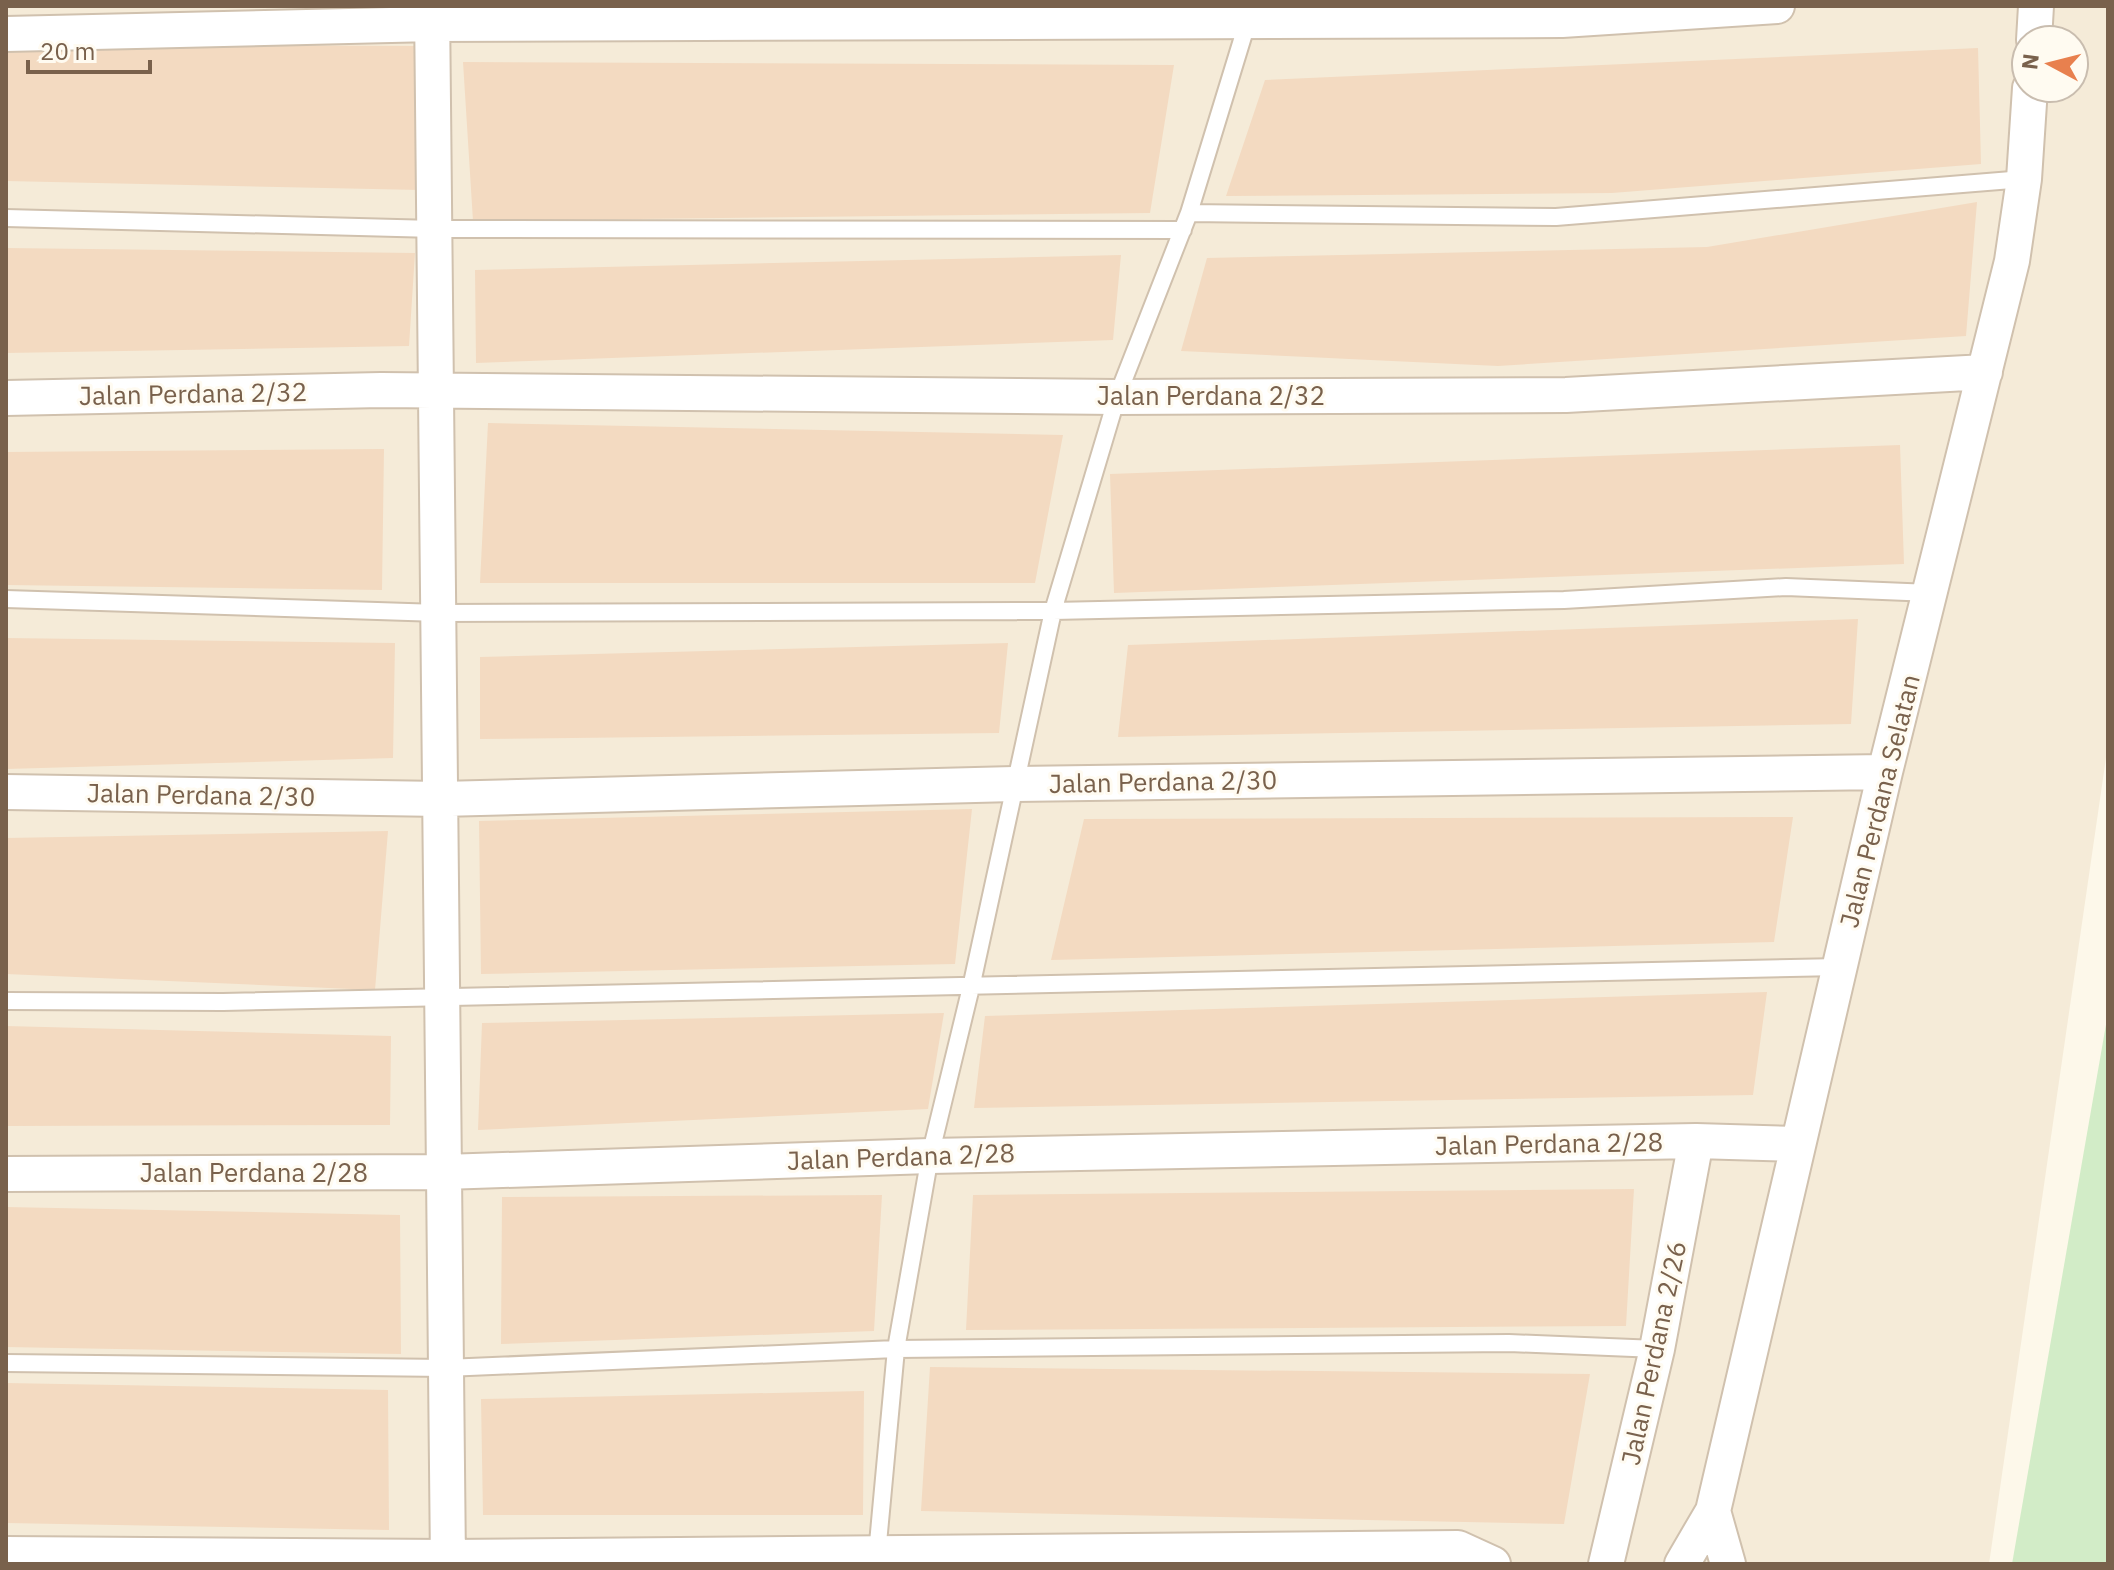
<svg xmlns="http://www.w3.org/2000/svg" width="2114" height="1570" viewBox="0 0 2114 1570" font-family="'IBM Plex Sans',sans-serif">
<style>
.residential{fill:#f5ebd8;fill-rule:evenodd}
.green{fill:#d2ecc7}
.building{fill:#f3dac1}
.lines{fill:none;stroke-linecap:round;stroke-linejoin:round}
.service-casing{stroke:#d0c1ae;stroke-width:20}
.minor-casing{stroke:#d0c1ae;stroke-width:38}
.service{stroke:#fff;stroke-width:16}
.minor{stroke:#fff;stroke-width:34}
.labels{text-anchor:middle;stroke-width:6;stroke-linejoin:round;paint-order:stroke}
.street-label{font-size:26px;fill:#79614c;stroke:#fffbf1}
</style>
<rect width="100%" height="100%" fill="#fdf8ea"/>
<!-- residential -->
<path class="residential" d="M6 6H2108V744L1989 1564H6ZM2026 40H2074V88H2026Z"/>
<!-- green -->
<path class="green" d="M2108 1013V1564H2012Z"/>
<!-- building -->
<path class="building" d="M6 44 415 46 420 190 6 181Z
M1978 48 1981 164 1612 193 1226 196 1265 80Z
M463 62 1174 65 1150 213 473 221Z
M1977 202 1966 336 1498 366 1181 351 1207 258 1707 247Z
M6 248 415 253 409 346 6 353Z
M1121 255 1113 340 476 363 475 270Z
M488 423 1063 435 1035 583H480Z
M1900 445 1904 564 1114 593 1110 474Z
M384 449 382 590 6 585V452Z
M1858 619 1851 724 1118 737 1128 645Z
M6 638 395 643 393 758 6 769Z
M1008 643 999 733 480 739V657Z
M972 809 955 964 481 974 479 821Z
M1793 817 1774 942 1051 960 1084 819Z
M388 831 375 990 6 974V838Z
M1767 992 1753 1095 974 1108 985 1016Z
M944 1013 928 1109 478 1130 482 1023Z
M6 1026 391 1036 390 1125 6 1126Z
M1634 1189 1626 1326 966 1330 973 1195Z
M882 1195 874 1331 501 1344 502 1197Z
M6 1207 400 1215 401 1354 6 1347Z
M930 1367 1590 1374 1564 1524 921 1511Z
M6 1383 388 1390 389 1530 6 1523Z
M864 1391 863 1515H483L481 1399Z"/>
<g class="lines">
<defs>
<path id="service" d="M1189 213 1556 217 2024 179
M6 218 435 229 1183 230
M6 599 439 613 1053 611 1564 600 1786 587 1931 593
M6 1001 223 1002 1840 967
M6 1363 446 1368 896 1349 1509 1343 1657 1349
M877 1554 896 1349 930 1156 972 983 1053 611 1117 397 1189 213 1249 17"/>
<path id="minor" d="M432 6 448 1564
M6 34 433 24 1562 20 1777 6
M2034 40 2036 6
M6 398 381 390 1117 397 1566 395 1985 372
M6 792 441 799 1014 784 1885 772
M6 1174 444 1172 930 1156 1696 1141 1797 1144
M1713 1511 1728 1564
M6 1554 448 1557 1458 1548 1493 1564
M1606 1564 1657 1349 1696 1141
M1682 1564 1713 1511 1885 772 2012 261 2024 179 2030 88"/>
</defs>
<!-- service casing -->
<use href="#service" class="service-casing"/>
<!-- minor casing -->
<use href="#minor" class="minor-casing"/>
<!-- service -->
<use href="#service" class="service"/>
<!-- minor -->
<use href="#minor" class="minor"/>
</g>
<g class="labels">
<!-- street labels -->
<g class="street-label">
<text transform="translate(193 394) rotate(-1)" y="9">Jalan Perdana 2/32</text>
<text x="1211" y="405">Jalan Perdana 2/32</text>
<text transform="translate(1163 782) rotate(-1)" y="9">Jalan Perdana 2/30</text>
<text transform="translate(201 795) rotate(1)" y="9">Jalan Perdana 2/30</text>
<text transform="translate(1880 801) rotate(-76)" y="9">Jalan Perdana Selatan</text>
<text transform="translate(1549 1144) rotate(-1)" y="9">Jalan Perdana 2/28</text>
<text transform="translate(901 1157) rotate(-2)" y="9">Jalan Perdana 2/28</text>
<text x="254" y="1182">Jalan Perdana 2/28</text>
<text transform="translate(1654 1353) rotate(-78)" y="9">Jalan Perdana 2/26</text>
</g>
</g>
<!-- border -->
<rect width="2114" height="1570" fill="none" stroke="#79614c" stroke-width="16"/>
<!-- north arrow -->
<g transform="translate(2050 64) rotate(277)"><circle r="38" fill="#fffbf1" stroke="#c9bdaf" stroke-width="2"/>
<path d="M0-6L14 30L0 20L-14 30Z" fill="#e8804e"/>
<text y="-12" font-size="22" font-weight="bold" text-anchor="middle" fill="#79614c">N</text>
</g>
<!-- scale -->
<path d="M28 60v12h122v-12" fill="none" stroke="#79614c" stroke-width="4"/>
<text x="40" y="60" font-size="24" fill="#79614c" stroke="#fffbf1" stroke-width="6" paint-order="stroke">20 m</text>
</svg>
